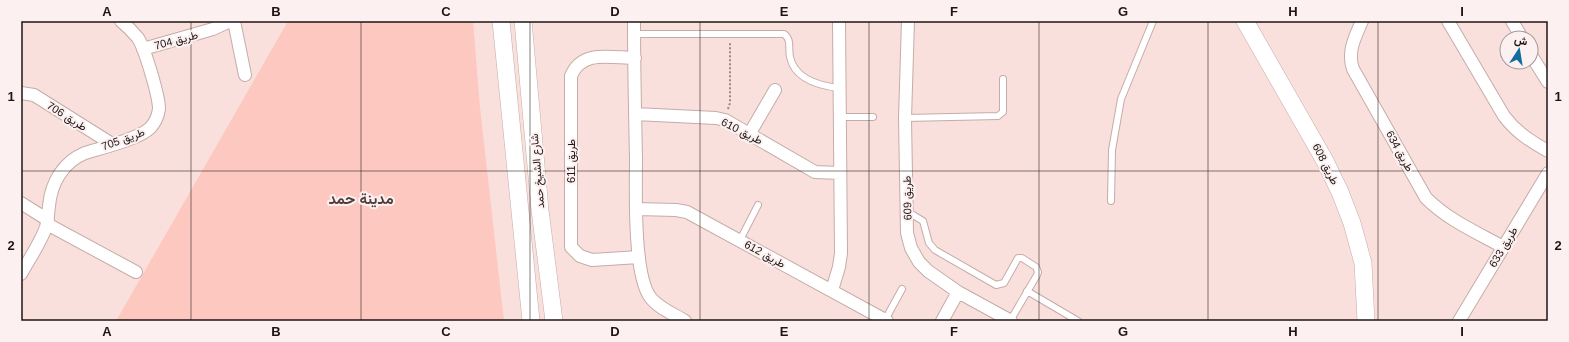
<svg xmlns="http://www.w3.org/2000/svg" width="1569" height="342" viewBox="0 0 1569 342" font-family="Helvetica,Vazirmatn,sans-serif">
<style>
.green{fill:#fdc8c0}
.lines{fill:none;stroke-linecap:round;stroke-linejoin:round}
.lane-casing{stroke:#c5aca8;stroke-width:8}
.street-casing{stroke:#c5aca8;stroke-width:14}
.secondary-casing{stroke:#c5aca8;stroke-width:18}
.path{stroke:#9b8885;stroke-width:2;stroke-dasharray:2 2;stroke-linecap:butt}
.lane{stroke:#fff;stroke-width:6}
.street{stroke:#fff;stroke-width:12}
.secondary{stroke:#fff;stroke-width:17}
.grid{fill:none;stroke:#1e1514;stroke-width:1;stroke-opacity:0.55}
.labels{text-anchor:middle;stroke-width:4;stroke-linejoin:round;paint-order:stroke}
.street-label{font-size:11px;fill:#1e1514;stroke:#fcf1f0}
.district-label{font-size:15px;font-weight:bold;fill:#523d3a;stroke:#fcf1f0}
.neatline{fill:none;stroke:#1e1514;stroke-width:1.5}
.grid-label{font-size:13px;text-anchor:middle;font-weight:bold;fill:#1e1514}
</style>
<rect width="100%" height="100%" fill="#fae0dc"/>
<!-- green -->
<path class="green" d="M288 21H473L480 107 504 321H116Z"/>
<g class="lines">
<defs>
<path id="lane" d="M634 34H784C792 40 788 48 790 57 795 80 820 86 840 88
M840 117H873
M905 118 998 116 1003 112V79
M1111 201 1112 150 1121 99 1153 21
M908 212 923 221 929 243 935 250 996 285 1004 283 1018 258H1022L1036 267 1038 272 1037 275 1010 321
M740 240 758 205
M1027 291 1078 321
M885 320 902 289"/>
<path id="street" d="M234 21 245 75
M634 21C634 67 635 113 636 158 636 189 633 273 650 297 658 308 674 314 685 321
M908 21 905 118 907 233 911 248 919 262 928 271 958 292 1011 321
M1362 21C1355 37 1347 52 1353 69L1426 198C1448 220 1476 232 1503 247
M1448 21 1504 116C1516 132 1530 141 1548 151
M1512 21 1522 38
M143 49 213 29 230 21
M1531 55 1548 82
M635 58C611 58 582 49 571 76V247L580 256 592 260 639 257
M21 93 34 95 112 144
M635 114 716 118 725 120 815 172 840 173
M750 133 775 90
M21 203 48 220
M637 209 676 210 687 212 887 321
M47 224 136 272
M21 274C29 259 40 244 46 227 48 220 48 214 49 206 51 183 63 162 85 153 101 148 139 139 150 128 155 123 158 116 159 109 159 96 145 49 138 38 133 32 127 26 121 21
M832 290 839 267 841 253 839 21
M942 321 958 292
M1459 321 1548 173"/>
<path id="secondary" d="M501 21 531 321
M523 21 540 210 554 321
M1245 21 1325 161 1340 192 1352 223 1363 263 1366 321"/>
</defs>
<!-- lane casing -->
<use href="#lane" class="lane-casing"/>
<!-- street casing -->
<use href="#street" class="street-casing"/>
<!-- secondary casing -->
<use href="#secondary" class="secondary-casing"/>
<!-- path -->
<path class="path" d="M728 109 730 103V42"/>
<!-- lane -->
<use href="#lane" class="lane"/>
<!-- street -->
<use href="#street" class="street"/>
<!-- secondary -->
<use href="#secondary" class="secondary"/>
</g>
<!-- grid -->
<path class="grid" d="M191 21V321M361 21V321M530 21V321M700 21V321M869 21V321M1039 21V321M1208 21V321M1378 21V321M21 171H1548"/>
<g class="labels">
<!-- street labels -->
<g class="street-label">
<text transform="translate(176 40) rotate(-15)" y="4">طريق 704</text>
<text transform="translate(67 116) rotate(32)" y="4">طريق 706</text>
<text transform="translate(742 131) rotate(27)" y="4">طريق 610</text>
<text transform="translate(123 139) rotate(-20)" y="4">طريق 705</text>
<text transform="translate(1400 151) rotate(61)" y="4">طريق 634</text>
<text transform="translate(571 161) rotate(-90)" y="4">طريق 611</text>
<text transform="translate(1326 164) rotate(63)" y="4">طريق 608</text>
<text transform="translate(537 171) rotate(-95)" y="4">شارع الشيخ حمد</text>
<text transform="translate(907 198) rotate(-91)" y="4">طريق 609</text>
<text transform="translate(1503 247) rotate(-59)" y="4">طريق 633</text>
<text transform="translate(765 254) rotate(29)" y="4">طريق 612</text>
</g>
<!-- district labels -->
<g class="district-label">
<text x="361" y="204">مدينة حمد</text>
</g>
</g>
<!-- border -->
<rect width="1569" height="342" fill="none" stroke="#fcf1f0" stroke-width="44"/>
<!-- north arrow -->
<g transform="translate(1519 50) rotate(12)"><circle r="19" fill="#fcf1f0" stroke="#a39998"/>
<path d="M0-3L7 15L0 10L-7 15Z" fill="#106d9c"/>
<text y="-6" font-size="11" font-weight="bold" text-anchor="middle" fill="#1e1514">ش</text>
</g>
<rect x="22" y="22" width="1525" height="298" class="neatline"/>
<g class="grid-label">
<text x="107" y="16">A</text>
<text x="276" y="16">B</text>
<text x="446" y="16">C</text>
<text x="615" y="16">D</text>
<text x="784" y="16">E</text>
<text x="954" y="16">F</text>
<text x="1123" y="16">G</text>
<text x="1293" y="16">H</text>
<text x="1462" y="16">I</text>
<text x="11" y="101">1</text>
<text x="1558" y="101">1</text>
<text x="11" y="250">2</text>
<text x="1558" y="250">2</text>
<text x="107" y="336">A</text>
<text x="276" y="336">B</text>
<text x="446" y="336">C</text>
<text x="615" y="336">D</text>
<text x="784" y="336">E</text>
<text x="954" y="336">F</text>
<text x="1123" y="336">G</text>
<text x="1293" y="336">H</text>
<text x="1462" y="336">I</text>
</g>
</svg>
